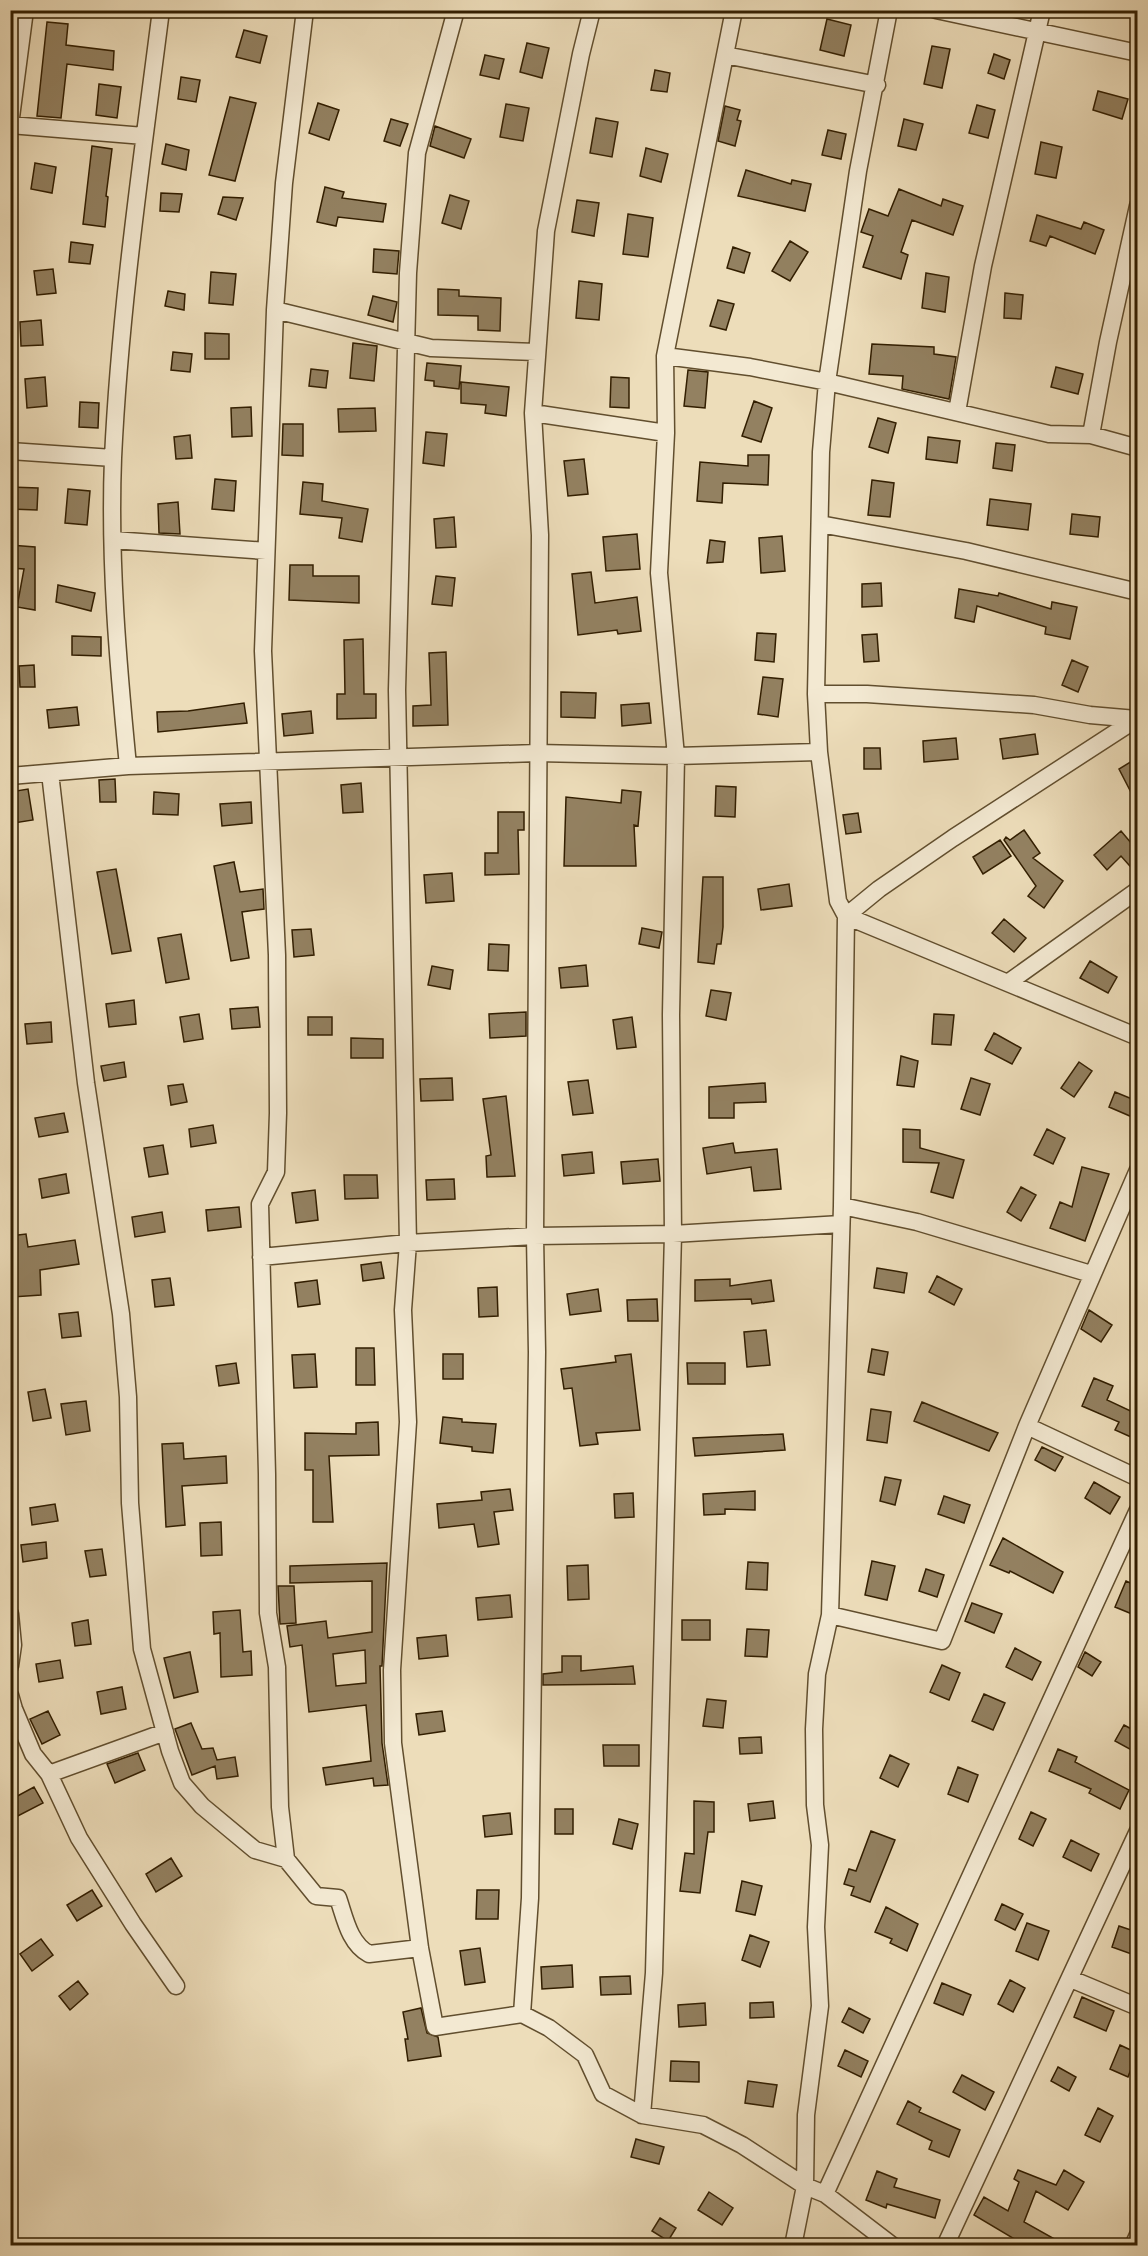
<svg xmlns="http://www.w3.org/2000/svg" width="1148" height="2256" viewBox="0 0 1148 2256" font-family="'Sorts Mill Goudy',serif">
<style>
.building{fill:#938161;stroke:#321e00;stroke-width:1.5;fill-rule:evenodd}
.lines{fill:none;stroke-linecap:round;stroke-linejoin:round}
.street-casing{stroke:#614e2e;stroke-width:19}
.street{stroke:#f3e9d2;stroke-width:16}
</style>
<rect width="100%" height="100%" fill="#edddba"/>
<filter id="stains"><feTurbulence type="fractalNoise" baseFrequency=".00333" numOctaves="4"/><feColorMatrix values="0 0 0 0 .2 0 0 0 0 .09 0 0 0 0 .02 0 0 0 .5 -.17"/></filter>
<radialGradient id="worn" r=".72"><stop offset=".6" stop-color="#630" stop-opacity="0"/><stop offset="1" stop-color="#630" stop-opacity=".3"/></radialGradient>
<!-- building -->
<path class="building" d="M827 19 851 25 844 56 820 50Z
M47 22 68 24 66 45 114 51 113 70 67 64 61 118 37 116Z
M244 30 267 36 260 63 236 57Z
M527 43 549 48 542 78 520 72Z
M932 46 950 49 942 88 924 84Z
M994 54 1010 60 1004 79 988 73Z
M485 55 504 59 499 79 480 75Z
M655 70 670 73 667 92 651 90Z
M181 77 200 80 196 102 178 99Z
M99 84 121 87 117 118 96 115Z
M1098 91 1128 99 1122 119 1093 110Z
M230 97 256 103 235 181 209 175Z
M318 103 339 110 329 140 309 133Z
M506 104 529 108 523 141 500 137Z
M977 105 995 110 988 138 969 133Z
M725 106 740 110 737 120 741 121 735 146 718 141Z
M596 118 618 122 612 157 590 153Z
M391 119 408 124 400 146 384 141Z
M904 119 923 124 916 150 898 146Z
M435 126 471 139 464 158 430 146Z
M828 130 846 134 841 159 822 155Z
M1041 142 1062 147 1056 178 1035 174Z
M166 144 189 150 186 170 162 164Z
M92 146 112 149 106 196 108 197 105 227 83 224Z
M646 148 668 154 661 182 640 176Z
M35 163 56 167 52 193 31 189Z
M746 170 791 184 792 180 811 184 805 211 738 196Z
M325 187 344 192 342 198 386 204 383 222 338 217 336 226 317 222Z
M899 189 941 206 943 199 963 206 953 235 912 220 901 252 908 255 901 279 863 267 873 236 861 232 869 209 888 216Z
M161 193 182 194 179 212 160 211Z
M450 195 469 201 461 229 442 223Z
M223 197 243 198 236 220 218 214Z
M577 200 599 203 594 236 572 232Z
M628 214 653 218 648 257 623 254Z
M1037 215 1081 229 1084 222 1104 230 1095 254 1050 236 1046 246 1030 241Z
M790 241 808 252 790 281 772 271Z
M71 242 93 245 90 264 69 262Z
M733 247 750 253 744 273 727 268Z
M374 249 399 251 397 274 373 272Z
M53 269 56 293 37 295 34 271Z
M211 272 236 274 233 305 209 303Z
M926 273 949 277 945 312 922 308Z
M579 281 602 284 599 320 576 318Z
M438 289 459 290V296L501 298 500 331 478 330V316L438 315Z
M168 291 185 294 184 310 165 306Z
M1005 293 1023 295 1021 319 1004 318Z
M373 296 397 302 393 322 368 315Z
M718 300 734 304 726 330 710 326Z
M41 320 43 345 21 346 20 322Z
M205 333 229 334V359H205Z
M353 343 377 346 374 381 350 378Z
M872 344 934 347V354L956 357 949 399 902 389 903 376 869 374Z
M173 352 192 354 190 372 171 370Z
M427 363 461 366 459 389 434 386V381L425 380Z
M1056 367 1083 374 1078 394 1051 387Z
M311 369 328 371 326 388 309 386Z
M688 370 708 372 705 408 684 406Z
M45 377 47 406 27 408 25 379Z
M611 377 629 378V408L610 407Z
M461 382 509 387 506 416 485 413 486 405 461 403Z
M754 401 772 408 761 442 742 436Z
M80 402 99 403 98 428 79 427Z
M251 407 252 436 232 437 231 408Z
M375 408 376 431 339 432 338 409Z
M878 418 896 423 888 453 869 447Z
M283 424H303V456L282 455Z
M426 432 447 434 444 466 423 463Z
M190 435 192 458 176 459 174 437Z
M928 437 960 441 957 463 926 459Z
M996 443 1015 445 1012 471 993 468Z
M748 455H769L768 485 723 483 722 503 697 501 700 462 748 466Z
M584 459 588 494 568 496 564 461Z
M215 479 236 481 234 511 212 509Z
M872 480 894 483 890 517 868 515Z
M303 482 323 484 322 501 368 509 362 542 339 538 342 518 300 514Z
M10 487 38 488 37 510 10 509Z
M68 489 90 491 87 525 65 523Z
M990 499 1031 504 1028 530 987 525Z
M178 502 180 534 159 533 158 504Z
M1072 514 1100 517 1098 537 1070 534Z
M454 517 456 547 436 548 434 519Z
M637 534 640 569 606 571 603 537Z
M782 536 785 571 761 573 759 538Z
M710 540 725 542 723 562 707 563Z
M10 545 35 547V610L17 607 24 569 10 568Z
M290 565H313V576H359V603L289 600Z
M591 572 595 603 637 597 641 631 618 634 617 630 578 635 572 574Z
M436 576 455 578 452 606 432 604Z
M881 583 882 606 862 607V584Z
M58 585 95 593 91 611 56 602Z
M959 589 998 596 999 593 1051 609 1052 602 1077 607 1070 639 1045 634 1046 627 977 606 974 622 955 618Z
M757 633 776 634 774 662 755 660Z
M877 634 879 661 864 662 862 635Z
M72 636 101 637V656L72 655Z
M363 639 364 694H376V718L337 719V694H345L344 640Z
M446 652 448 725 413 726V706L431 705 429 653Z
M1072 660 1088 667 1078 692 1062 685Z
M34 665 35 687H20L19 666Z
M763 677 783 679 778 717 758 714Z
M561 692 596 693 595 718 561 717Z
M244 703 247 723 158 732 157 712 188 711Z
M649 703 651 723 622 726 621 705Z
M77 707 79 725 49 728 47 710Z
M311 711 313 733 284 736 282 714Z
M1035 734 1038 754 1003 759 1000 739Z
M956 738 958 759 924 762 923 741Z
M864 748H880L881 769H864Z
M1137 758V804L1119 769Z
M115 779 116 802H100L99 780Z
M361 783 363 812 343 813 341 785Z
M716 786 736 787 735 817 715 816Z
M28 789 33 820 14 823 10 792Z
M622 790 641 792 638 826 634 825 636 866H564L566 797 621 803Z
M154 792 179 794 178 815 153 814Z
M251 802 252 823 222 826 220 804Z
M498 812H524V830H518L519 874 485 875V853H498Z
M858 813 861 832 846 834 843 815Z
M1024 830 1040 853 1033 858 1063 881 1044 908 1028 896 1036 886 1004 840 1006 837 1010 840Z
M1121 831 1137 850V874L1121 856 1107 870 1094 855Z
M1000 840 1011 856 983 874 973 857Z
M234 862 240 892 263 889 264 909 242 912 249 958 231 961 214 866Z
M116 869 131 951 112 954 97 872Z
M452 873 454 901 426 903 424 875Z
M703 877H723V927L721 944H717L714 964 698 962Z
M789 884 792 906 761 910 758 889Z
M1004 919 1026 938 1014 952 992 933Z
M642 928 662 932 659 948 639 944Z
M311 929 314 955 294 957 292 930Z
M181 934 189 979 166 983 158 938Z
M489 944 509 945 508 971 488 970Z
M1090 961 1117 977 1108 993 1080 978Z
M586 965 588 986 561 988 559 968Z
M432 966 453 970 450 989 428 985Z
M711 990 731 993 726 1020 706 1016Z
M134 1000 136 1024 109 1027 106 1004Z
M258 1007 260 1027 232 1029 230 1009Z
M526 1012V1036L490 1038 489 1014Z
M199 1014 203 1039 184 1042 180 1017Z
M934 1014 954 1015 951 1045 932 1044Z
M308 1017H332V1035H308Z
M632 1017 636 1047 617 1049 613 1020Z
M51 1022 52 1042 27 1044 25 1024Z
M994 1033 1021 1048 1012 1064 985 1050Z
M351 1038 383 1039V1058H351Z
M901 1056 918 1061 914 1087 897 1085Z
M124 1062 126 1077 104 1081 101 1066Z
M1079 1062 1092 1071 1074 1097 1061 1088Z
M452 1078 453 1100 421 1101 420 1079Z
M971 1078 990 1084 980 1115 961 1109Z
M588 1080 593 1113 573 1115 568 1082Z
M765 1083 766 1102 734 1103V1118H709V1087Z
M183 1084 187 1102 171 1105 168 1086Z
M1115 1092 1137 1101V1119L1109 1107Z
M506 1096 515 1176 487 1177 486 1156 491 1155 483 1099Z
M64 1113 68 1132 39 1137 35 1118Z
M213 1125 216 1143 191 1147 189 1129Z
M903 1129 920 1130V1148L964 1160 953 1198 931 1192 939 1163 903 1162Z
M1047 1129 1065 1138 1053 1164 1034 1155Z
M733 1143 735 1153 777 1149 781 1189 754 1191 751 1167 707 1174 703 1148Z
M163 1145 168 1174 149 1177 144 1148Z
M592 1152 594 1173 564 1176 562 1155Z
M658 1159 660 1181 623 1184 621 1162Z
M1082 1167 1109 1174 1085 1241 1050 1228 1060 1202 1072 1207Z
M66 1174 69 1193 42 1198 39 1179Z
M344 1175H377L378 1198 345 1199Z
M454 1179 455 1199 427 1200 426 1180Z
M1021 1187 1036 1195 1021 1221 1007 1212Z
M315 1190 318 1220 296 1223 292 1193Z
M239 1207 241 1227 208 1231 206 1210Z
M162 1212 165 1232 135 1237 132 1217Z
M26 1234 28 1247 75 1240 79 1264 40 1270 41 1295 12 1297 11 1275H15L10 1236Z
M381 1262 384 1278 363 1281 361 1265Z
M877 1268 907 1273 904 1293 874 1288Z
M937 1276 962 1289 954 1305 929 1292Z
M170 1278 174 1305 155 1307 152 1280Z
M730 1279V1286L771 1280 774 1301 752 1304 751 1299 695 1301V1280Z
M317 1280 320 1304 298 1307 295 1283Z
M497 1287 498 1316 479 1317 478 1288Z
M598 1289 601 1311 570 1315 567 1294Z
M657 1299 658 1321H628L627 1300Z
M1089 1310 1112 1325 1101 1342 1081 1329Z
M78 1312 81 1336 62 1338 59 1314Z
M766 1330 770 1365 747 1367 744 1332Z
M356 1348H374L375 1385H356Z
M872 1349 888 1352 884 1375 868 1372Z
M315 1354 317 1387 294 1388 292 1355Z
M443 1354H463V1379H443Z
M631 1354 640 1430 596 1433 598 1444 580 1446 572 1388 564 1389 561 1369 616 1362 615 1356Z
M236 1363 239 1383 219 1386 216 1366Z
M687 1363H725V1384H688Z
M1094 1378 1113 1386 1107 1400 1137 1414V1430L1131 1437 1115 1430 1119 1422 1082 1406Z
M45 1389 51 1418 33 1421 28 1392Z
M86 1401 90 1431 66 1435 61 1404Z
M922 1402 998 1433 989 1451 914 1421Z
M871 1409 891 1412 887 1443 867 1440Z
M443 1417 462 1419V1422L496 1424 493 1453 472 1451V1447L440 1443Z
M378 1422 379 1455 329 1456 333 1522H313V1470H305V1433L356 1434V1423Z
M783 1434 785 1450 695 1456 693 1438Z
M183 1443 184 1459 226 1456 227 1483 182 1486 185 1525 166 1527 162 1444Z
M1042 1447 1063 1457 1055 1471 1035 1460Z
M885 1477 901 1480 895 1505 880 1501Z
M1094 1482 1120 1497 1110 1514 1085 1498Z
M510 1489 513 1510 494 1512 499 1544 478 1547 474 1524 439 1528 437 1504 482 1500 481 1492Z
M755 1491V1510L725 1509V1514L704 1515 703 1494Z
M633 1493 634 1517 615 1518 614 1494Z
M944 1496 970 1505 964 1523 938 1514Z
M55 1504 58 1521 32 1525 30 1508Z
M221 1522 222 1555 201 1556 200 1523Z
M1003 1538 1063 1572 1053 1593 1010 1571 1009 1573 990 1565Z
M46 1542 47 1558 23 1562 21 1545Z
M102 1549 106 1575 90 1577 85 1551Z
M872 1561 895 1566 887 1600 865 1595Z
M748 1562 768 1563 767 1590 746 1589Z
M387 1563 382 1666H380L382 1743 388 1785 374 1786 373 1778 326 1785 323 1768 371 1761 366 1705 309 1712 302 1645 290 1647 287 1626 326 1621 328 1638 372 1632V1581L290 1583V1566ZM365 1650 366 1683 336 1686 333 1654Z
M588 1565 589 1599 568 1600 567 1566Z
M926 1569 944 1575 937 1597 919 1591Z
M1126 1581 1137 1586V1603L1132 1614 1115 1607Z
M278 1586H294L296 1623 280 1624Z
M510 1595 512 1617 478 1620 476 1598Z
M972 1603 1002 1614 994 1633 965 1621Z
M240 1610 243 1652 251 1651 252 1675 221 1677 220 1633 214 1634 213 1612Z
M88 1620 91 1644 75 1646 72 1623Z
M682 1620H710V1640H682Z
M747 1629 769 1630 767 1657 745 1656Z
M446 1635 448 1656 419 1659 417 1638Z
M1015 1648 1041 1662 1032 1680 1006 1667Z
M190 1652 198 1692 174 1698 164 1658Z
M1085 1652 1101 1662 1092 1676 1078 1667Z
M562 1656H581V1671L633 1666 635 1684 543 1685V1674L562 1672Z
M60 1660 63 1678 39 1682 36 1664Z
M942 1665 960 1673 949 1700 930 1692Z
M122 1687 126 1709 101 1714 97 1692Z
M984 1694 1005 1703 993 1730 972 1721Z
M707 1699 726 1701 723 1728 703 1726Z
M48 1711 60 1735 42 1744 30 1719Z
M442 1711 445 1731 419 1735 416 1714Z
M191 1723 202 1749 213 1748 217 1760 235 1757 238 1776 217 1779 215 1766 192 1775 175 1729Z
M1124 1725 1137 1732V1753L1115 1741Z
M761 1737 762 1753 740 1754 739 1738Z
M603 1745H639V1766H604Z
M1058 1749 1077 1757 1075 1762 1129 1790 1120 1809 1089 1793 1091 1789 1049 1771Z
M138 1753 145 1770 115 1783 107 1764Z
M890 1755 909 1764 898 1787 880 1778Z
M958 1767 978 1775 968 1802 948 1794Z
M34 1787 43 1803 10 1820V1800Z
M694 1801 714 1802V1832H708L700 1893 680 1891 685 1853 694 1854Z
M773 1801 775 1818 750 1821 748 1804Z
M555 1809H573V1834H555Z
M1031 1812 1046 1819 1033 1846 1019 1839Z
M510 1813 512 1834 485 1837 483 1816Z
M619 1819 638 1824 632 1849 613 1844Z
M871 1831 895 1840 870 1902 851 1895 854 1887 844 1884 849 1869 856 1871Z
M1071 1840 1099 1854 1091 1871 1063 1857Z
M171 1858 182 1876 156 1892 146 1874Z
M742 1881 762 1886 755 1915 736 1911Z
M92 1890 102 1906 77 1921 67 1905Z
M477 1890H499L498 1919H476Z
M1002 1904 1023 1914 1015 1930 995 1920Z
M886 1907 918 1924 907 1951 890 1943 892 1939 875 1932Z
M1027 1923 1049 1931 1038 1960 1016 1951Z
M1119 1926 1137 1932V1956L1112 1947Z
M750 1935 769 1942 760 1967 742 1960Z
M41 1939 53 1955 32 1971 20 1954Z
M480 1948 485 1982 465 1985 460 1951Z
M572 1965 573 1987 542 1989 541 1967Z
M630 1976 631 1994 601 1995 600 1977Z
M1010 1980 1025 1988 1013 2012 998 2004Z
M78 1981 88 1994 70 2010 59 1996Z
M942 1983 971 1995 963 2015 934 2003Z
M1082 1997 1114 2011 1106 2031 1074 2017Z
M773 2002 774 2017 750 2018V2003Z
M705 2003 706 2025 679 2027 678 2005Z
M421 2008 427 2033 438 2037 441 2056 408 2061 405 2039H408L403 2012Z
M849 2008 870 2019 863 2033 842 2022Z
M1120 2045 1137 2053 1128 2077 1110 2069Z
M845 2050 868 2061 861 2077 838 2066Z
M671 2061 699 2062V2082L670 2081Z
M1058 2067 1076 2077 1069 2091 1051 2081Z
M962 2075 994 2092 985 2110 953 2092Z
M748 2081 777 2085 773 2107 745 2103Z
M908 2101 921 2108 919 2112 960 2130 949 2157 929 2149 932 2141 897 2124Z
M1098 2108 1113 2116 1100 2142 1085 2135Z
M636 2139 664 2147 659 2164 631 2157Z
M1018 2170 1056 2185 1064 2170 1084 2182 1068 2210 1036 2191 1024 2222 1067 2246H1026L974 2215 984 2197 1008 2211 1019 2182 1014 2179Z
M877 2171 897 2179 894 2187 940 2200 935 2218 887 2204 886 2208 866 2200Z
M709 2192 733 2208 722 2225 698 2210Z
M660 2218 676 2228 668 2241 652 2231Z"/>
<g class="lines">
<defs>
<path id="street" d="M456 10 417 153 408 273 397 690 408 1243 403 1310 408 1422 392 1670 393 1743 420 1948 435 2027 522 2014 549 2028 585 2055 603 2094 642 2115 703 2125 742 2145 805 2186 825 2194 893 2246
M936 10 1138 53
M725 55 877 85
M10 125 144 136
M10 125 25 10
M275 310 431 348 536 352
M665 356 750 367 827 382 1049 434 1091 435 1138 448
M957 412 983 266 1042 10
M533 413 666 433
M1091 435 1108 342 1138 206
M10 451 113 458
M820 524 966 551 1138 592
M113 540 266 551
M816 694H867L1034 705 1090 715 1136 719
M1138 718 953 838 879 889 846 916 1138 1037
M128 766C118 664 109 561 113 458 120 308 142 159 161 10
M50 773 86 1083 121 1314 128 1397 130 1503 142 1649 170 1751 182 1783 202 1806 255 1850 286 1859 316 1896 338 1898C345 1918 349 1943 369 1954L420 1948
M10 776 128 766 537 753 676 756 819 752
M1009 982 1138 890
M842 1206 917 1222 1091 1274
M261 1257 408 1243 535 1236 673 1234 841 1224
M1027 1426 1138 1478
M10 1614 13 1645 10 1666
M830 1615 942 1641 1027 1426 1138 1170
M10 1695 14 1709 33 1754 49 1774 79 1838 133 1924 176 1986
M49 1774 165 1732
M286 1859 280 1807 277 1667 268 1613 267 1474 260 1204 276 1172 278 1113 277 955 263 651 275 310 284 183 305 10
M1071 1979 1138 2007
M522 2014 530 1898 537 1352 535 1236 540 535 533 413 546 231 581 54 592 10
M642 2115 654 1973 673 1234 671 1015 676 756 659 573 666 433 665 356 734 10
M825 2194 1138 1510
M793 2246 805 2186 806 2115 820 2006 816 1927 820 1845 815 1805 814 1729 817 1674 830 1615 842 1206 846 916 838 901 819 752 816 694 821 452 827 382 858 171 889 10
M945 2246 1138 1831
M1133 2246 1138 2235"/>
</defs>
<!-- street casing -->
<use href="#street" class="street-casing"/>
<!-- street -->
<use href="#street" class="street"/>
</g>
<!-- margin -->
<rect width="1148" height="2256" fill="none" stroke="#edddba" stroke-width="36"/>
<rect x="12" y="12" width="1124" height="2232" fill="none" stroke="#321e00" stroke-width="3"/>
<rect x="18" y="18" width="1112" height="2220" fill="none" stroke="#321e00" stroke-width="1.5"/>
<rect width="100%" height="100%" filter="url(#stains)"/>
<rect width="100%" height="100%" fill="url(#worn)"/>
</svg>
